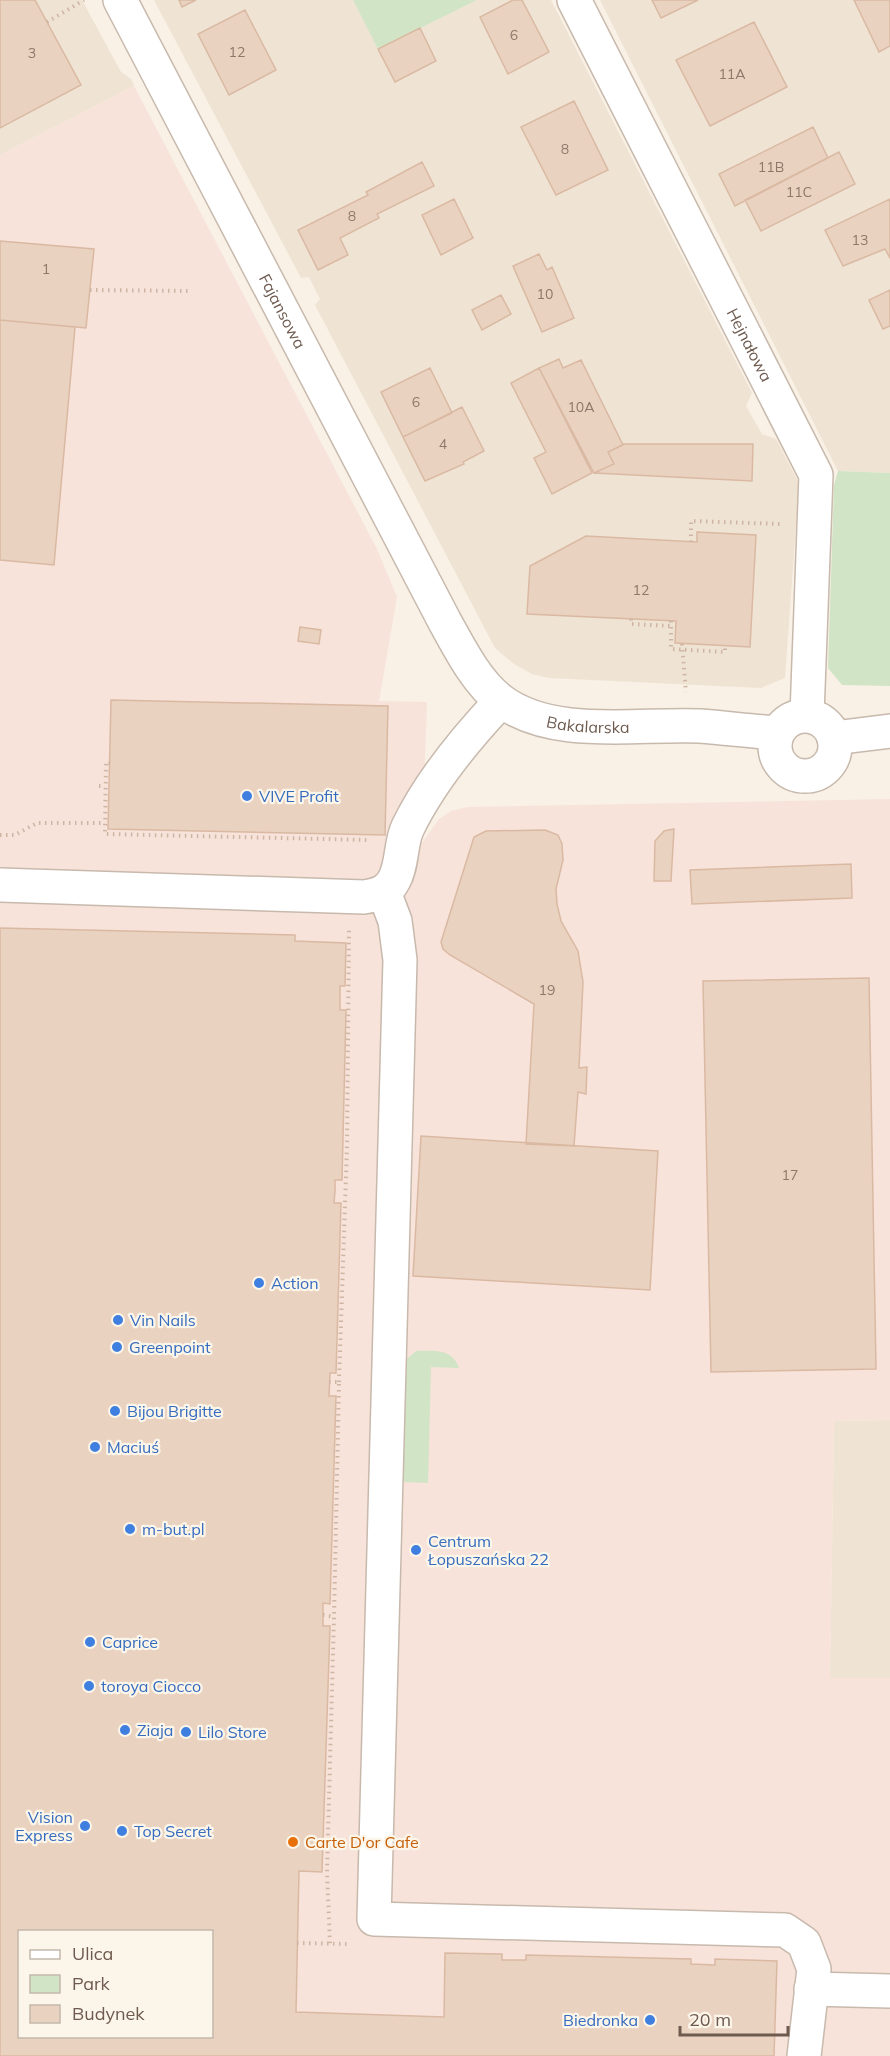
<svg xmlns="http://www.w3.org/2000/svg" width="890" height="2056" viewBox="0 0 890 2056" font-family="Mulish,sans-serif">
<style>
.residential{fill:#efe3d4}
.commercial{fill:#f7e3da;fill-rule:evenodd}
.green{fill:#d1e4c6}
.building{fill:#ead2c0;stroke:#dab9a3;stroke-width:1.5;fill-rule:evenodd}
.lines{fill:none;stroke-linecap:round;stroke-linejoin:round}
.minor-casing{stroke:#c8b9ad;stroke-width:36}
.path{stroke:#cfb5a4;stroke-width:4;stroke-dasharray:1.5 4.5;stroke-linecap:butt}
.minor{stroke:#fff;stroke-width:33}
.shop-dot{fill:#3f7fe0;stroke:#fcf6ea;stroke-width:2}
.food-dot{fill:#e8710a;stroke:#fcf6ea;stroke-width:2}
.labels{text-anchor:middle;stroke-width:4.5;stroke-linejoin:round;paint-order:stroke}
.number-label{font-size:14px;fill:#8d786a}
.street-label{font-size:16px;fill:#6e5a4e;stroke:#fcf6ea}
.shop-label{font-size:16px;fill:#366cbe;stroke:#fcf6ea;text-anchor:start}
.food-label{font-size:16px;fill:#c56008;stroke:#fcf6ea;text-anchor:start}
</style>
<rect width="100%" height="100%" fill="#f9f1e5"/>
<!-- residential -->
<path class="residential" d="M0 0H82L121 72 131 79 134 86 0 155Z
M154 0H353L378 48 477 0H551L752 393 746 406 762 434 776 439 799 483 785 678 761 688 549 678 532 674 514 664 495 648 315 305 320 299 309 277 301 278Z
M600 0H890V473L838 471Z
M890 1420V1678L830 1679 834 1421Z"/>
<!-- commercial -->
<path class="commercial" d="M134 86 377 549 397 597 379 701 427 702 422 843 439 819 451 811 467 807 890 799V1420L834 1421 830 1678H890V2056H0V155ZM20 1932H212V2036H20Z"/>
<!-- green -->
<path class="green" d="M353 0H477L378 49Z
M838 471 890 473V686L842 685 828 668 834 485Z
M416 1351C434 1351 452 1348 459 1368L431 1367 428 1483 403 1482 405 1367 407 1359Z"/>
<!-- building -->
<path class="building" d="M0 0H35L81 85 0 128Z
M179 0H196L182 7Z
M513 0H522L549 52 508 74 480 17Z
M652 0H698L661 18Z
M854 0H890V46L879 52Z
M245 10 276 70 229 95 198 34Z
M754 22 787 87 710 126 676 60Z
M420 28 436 61 395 82 378 49Z
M574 101 608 170 556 195 521 127Z
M813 127 828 158 735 206 719 174Z
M839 152 855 184 761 231 745 200Z
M422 162 434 186 377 214 379 218 340 238 348 255 318 270 298 230 368 195 366 192Z
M454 199 473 238 441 255 422 215Z
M890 199V258L885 249 843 266 825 230Z
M0 241 94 249 86 328 0 320Z
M539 254 547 270 552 267 574 318 542 332 513 266Z
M890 290V326L883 329 869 300Z
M501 295 511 314 482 330 472 310Z
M0 320 75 327 54 565 0 560Z
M559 359 563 368 581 360 623 445 608 452 614 464 594 473 539 368Z
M430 368 452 413 403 437 381 392Z
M539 368 592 473 552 494 534 458 546 452 511 383Z
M462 407 484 451 463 462 464 464 425 481 403 437Z
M624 444H753L752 481 594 473 614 464 608 452Z
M697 532 756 535 750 647 675 643 676 621 527 614 530 566 586 536 697 542Z
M300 627 321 630 319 644 298 641Z
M111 700 388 706 385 835 108 829Z
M674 829 671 881H654L655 841 664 831Z
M545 830 558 835 562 844 563 860 556 889 557 904 561 921 578 951 583 982 579 1068 587 1067 586 1094 578 1092 574 1146 526 1144 534 1004 450 955 443 949 441 942 474 837 486 831Z
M851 864 852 898 692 904 690 870Z
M0 928 295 935V941L346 943 345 986H340V1010H346L342 1180H335V1191L334 1203H341L336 1373H330L329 1396H336L330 1604 323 1603V1626H330L322 1872 299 1871 296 2012 444 2017 445 1953 502 1954V1960H526V1955L691 1959V1964L715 1965V1959L777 1961 774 2056H0ZM20 1932H212V2036H20Z
M869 978 876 1369 711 1372 703 981Z
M421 1136 658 1151 650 1290 413 1276Z"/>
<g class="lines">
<defs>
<g id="minor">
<path id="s1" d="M120 0 445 622C460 649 476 681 500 700 553 740 637 723 700 726 725 728 751 731 777 733"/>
<path id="s2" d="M574 0 816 475 807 715"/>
<circle cx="805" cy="746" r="30"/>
<path d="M834 738 890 731"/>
<path d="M0 885 364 897C377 895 388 892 394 880 403 864 400 843 408 827 431 780 466 738 501 701"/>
<path d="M384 892 395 921 400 960 374 1919 785 1930 804 1943 814 1969 804 2056"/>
<path d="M811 1989 890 1991"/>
</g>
</defs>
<!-- minor casing -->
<use href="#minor" class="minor-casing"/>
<!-- path -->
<path class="path" d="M47 22 84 0
M90 290 189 291
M691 542V521L781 524
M631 619V624L671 626
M671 621V649L725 652V645
M682 644 686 692
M110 763 106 762 105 834 368 840
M99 786H105
M0 835H15L37 823H105
M329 1382H339L334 1617
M339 1382 347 1146 349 930
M323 1615 334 1617 327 1872 330 1944
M297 1943 349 1944"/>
<!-- minor -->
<use href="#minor" class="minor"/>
</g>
<!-- markers -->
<g class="shop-dot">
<circle cx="247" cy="796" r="6"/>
<circle cx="259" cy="1283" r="6"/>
<circle cx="118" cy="1320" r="6"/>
<circle cx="117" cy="1347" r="6"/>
<circle cx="115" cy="1411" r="6"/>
<circle cx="95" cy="1447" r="6"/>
<circle cx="130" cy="1529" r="6"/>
<circle cx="416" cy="1550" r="6"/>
<circle cx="90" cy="1642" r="6"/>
<circle cx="89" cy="1686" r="6"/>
<circle cx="125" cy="1730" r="6"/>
<circle cx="186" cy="1732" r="6"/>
<circle cx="85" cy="1826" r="6"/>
<circle cx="122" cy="1831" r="6"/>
<circle cx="650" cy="2020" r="6"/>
</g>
<circle class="food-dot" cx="293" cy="1842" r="6"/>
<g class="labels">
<!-- number labels -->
<g class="number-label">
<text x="514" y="40">6</text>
<text x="237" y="57">12</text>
<text x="32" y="58">3</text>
<text x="732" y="79">11A</text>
<text x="565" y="154">8</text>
<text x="771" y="172">11B</text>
<text x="799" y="197">11C</text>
<text x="352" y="221">8</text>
<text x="860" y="245">13</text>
<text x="46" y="274">1</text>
<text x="545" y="299">10</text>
<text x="416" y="407">6</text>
<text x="581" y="412">10A</text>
<text x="443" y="449">4</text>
<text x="641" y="595">12</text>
<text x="547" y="995">19</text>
<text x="790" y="1180">17</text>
</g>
<!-- street labels -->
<g class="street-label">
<text dy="6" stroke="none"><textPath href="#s1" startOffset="351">Fajansowa</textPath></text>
<text dy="6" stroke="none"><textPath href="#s2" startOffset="387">Hejnałowa</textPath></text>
<text dy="6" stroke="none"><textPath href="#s1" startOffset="891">Bakalarska</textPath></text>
</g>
<!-- shop labels -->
<g class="shop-label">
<text x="259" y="802">VIVE Profit</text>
<text x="271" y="1289">Action</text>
<text x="130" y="1326">Vin Nails</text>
<text x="129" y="1353">Greenpoint</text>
<text x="127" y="1417">Bijou Brigitte</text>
<text x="107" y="1453">Maciuś</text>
<text x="142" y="1535">m-but.pl</text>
<text x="428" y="1547">Centrum<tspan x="428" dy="18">Łopuszańska 22</tspan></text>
<text x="102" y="1648">Caprice</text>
<text x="101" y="1692">toroya Ciocco</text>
<text x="137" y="1736">Ziaja</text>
<text x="198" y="1738">Lilo Store</text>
<text x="73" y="1823" text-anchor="end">Vision<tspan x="73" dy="18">Express</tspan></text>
<text x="134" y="1837">Top Secret</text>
<text x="638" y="2026" text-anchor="end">Biedronka</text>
</g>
<!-- food labels -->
<g class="food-label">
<text x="305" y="1848">Carte D'or Cafe</text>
</g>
</g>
<!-- legend -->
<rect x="18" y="1930" width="195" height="108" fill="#fcf6ea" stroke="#c3b8ac" stroke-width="1.5"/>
<rect x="30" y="1950" width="30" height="9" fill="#ffffff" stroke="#c3b8ac" stroke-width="1.5"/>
<text x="72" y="1960" font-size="18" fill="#6e5a4e">Ulica</text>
<rect x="30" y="1975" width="30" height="18" fill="#d1e4c6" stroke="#c3b8ac" stroke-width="1.5"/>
<text x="72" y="1990" font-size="18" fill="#6e5a4e">Park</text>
<rect x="30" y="2005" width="30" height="18" fill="#ead2c0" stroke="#c3b8ac" stroke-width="1.5"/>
<text x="72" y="2020" font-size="18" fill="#6e5a4e">Budynek</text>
<!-- scale -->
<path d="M680 2026v9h108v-9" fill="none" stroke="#6e5a4e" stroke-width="3"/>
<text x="689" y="2026" font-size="18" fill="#6e5a4e" stroke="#fcf6ea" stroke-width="4.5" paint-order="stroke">20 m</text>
</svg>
